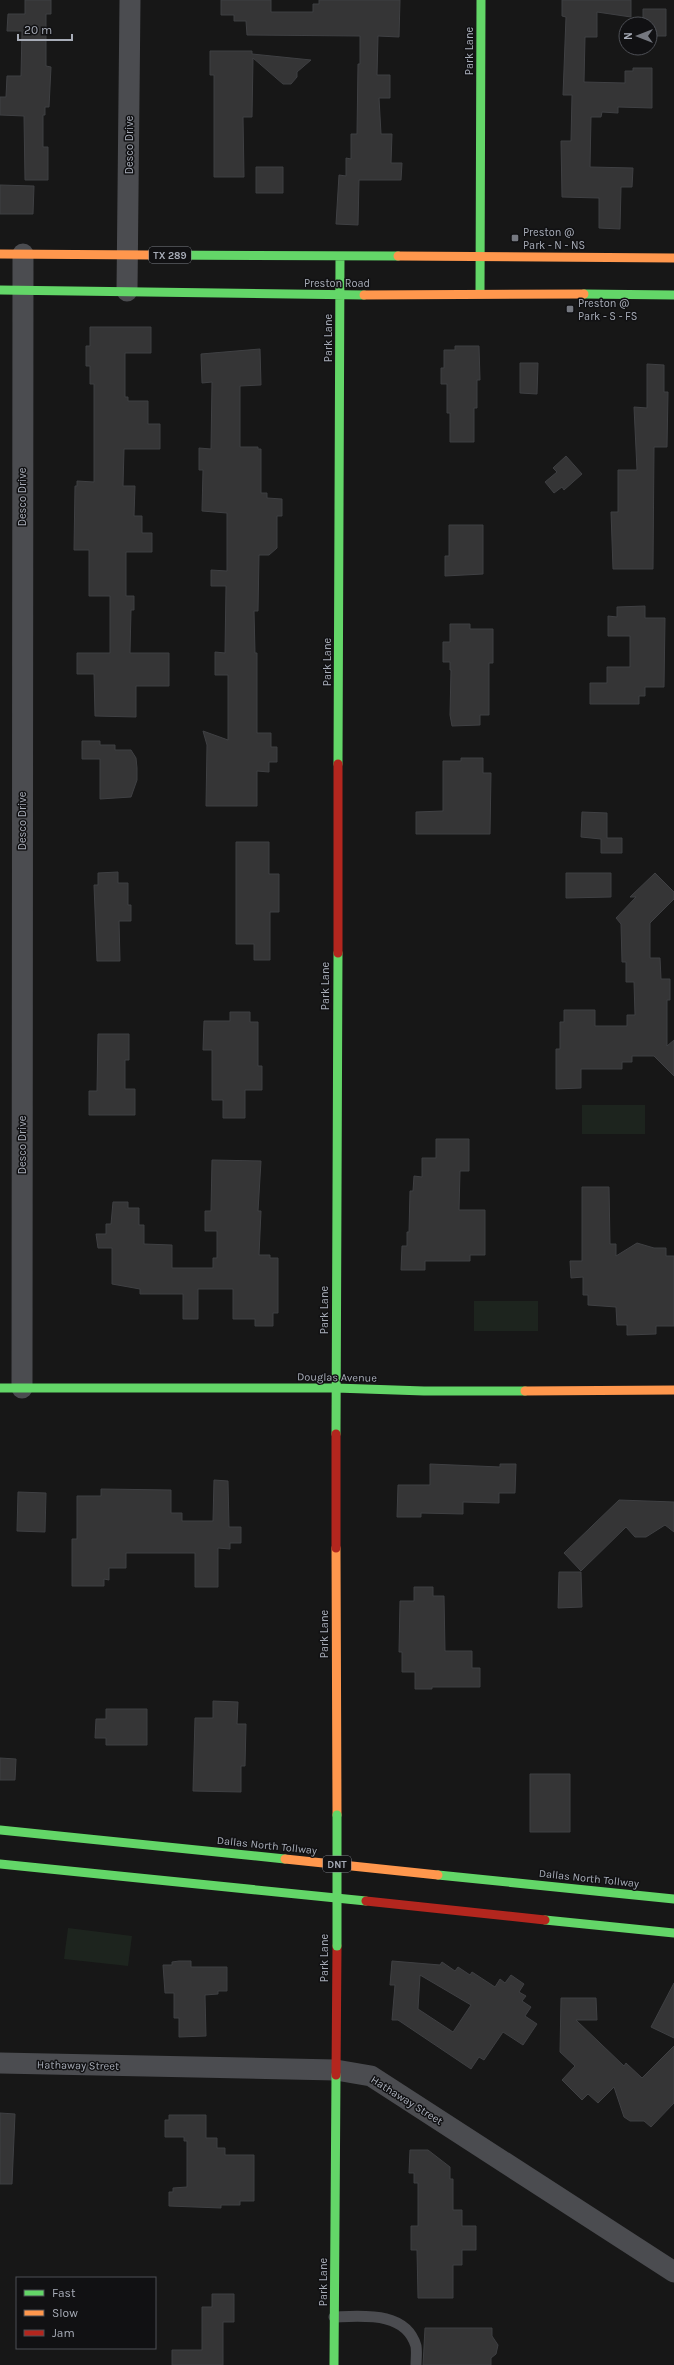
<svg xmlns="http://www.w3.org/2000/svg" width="674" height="2365" viewBox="0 0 674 2365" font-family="Karla,sans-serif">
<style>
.green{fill:#1d241e}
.building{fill:#353536;stroke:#3f4043;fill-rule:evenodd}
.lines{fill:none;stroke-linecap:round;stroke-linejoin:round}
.lane{stroke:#4b4c50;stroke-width:11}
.street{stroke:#4b4c50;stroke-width:21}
.fast{stroke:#63d668;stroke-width:9}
.slow{stroke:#ff974d;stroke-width:9}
.jam{stroke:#b3261e;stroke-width:9}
.fast-bridge{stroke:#63d668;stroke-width:9}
.poi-dot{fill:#757880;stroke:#111113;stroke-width:1.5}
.labels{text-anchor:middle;stroke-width:3;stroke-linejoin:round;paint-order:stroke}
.shield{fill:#111113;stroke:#7b7e86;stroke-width:1}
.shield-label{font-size:10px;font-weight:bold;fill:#a8adb8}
.street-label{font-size:11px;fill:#a8adb8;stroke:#111113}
.poi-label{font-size:11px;fill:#a8adb8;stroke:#111113;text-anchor:start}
</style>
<rect width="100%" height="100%" fill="#171717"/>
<!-- green -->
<path class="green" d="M582 1105H645V1134H582Z
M474 1301H538V1331H474Z
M68 1928 132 1936 128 1966 64 1959Z"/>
<!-- building -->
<path class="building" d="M25 0H51V14H46V66L51 67 49 107H45V115H43V147H48V180H25L24 116 0 115V97H6L7 76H21L22 31H7L8 14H25Z
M221 0H271V12H313V4H319V0H400L399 37 378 36 377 75H390V98H379L381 134H392L391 163H402L401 180H359L358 225 336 224 339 175 346 176V158L351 159V134H357L358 64H360V36L247 35 246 21H234V15H221Z
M562 0H631V17L597 12V37H585L584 82 625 83V71H633V68H652V108L618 107V113L602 112 601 117H591L590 167 633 168 632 187H621L620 229 599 228V198L562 197 561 141H571L572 95H563L566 17 562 16Z
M643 9H666V36H650V24H643Z
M210 51H252V54L311 60 297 72V77L291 84H283L253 58 252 117H243L244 177H214V75H210Z
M256 167H283V193H256Z
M0 185 34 186 33 214H0Z
M90 327H151V353H125V397H128V401H148V424H160V449H124L123 486H135L134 516H142V533H152V552H126V596H134V610H131L130 653H169V686H136V717L95 716 94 674H77V653H110V596H89V550H74L75 486H77V481L94 482V384H90V366H86V346H90Z
M455 346H479L480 380H477V408H474V442H450V413H447V384H441V368H444V350H455Z
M260 349 261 385 240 386V447H258V449H261V493H267V498L282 499V516H277V548L269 555H259L258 611H254L255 653H257V733H271V747H277V762H269V772L257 771V806H206L207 745 203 731 228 740V675H215V652L225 653 226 586H211V570L227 571V513L202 511 203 470H199V448L211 449 212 382 202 383 201 354Z
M520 363H538L537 394 520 393Z
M647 364 664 365V392H668L667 447H654L653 569H613L611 512H618V470H637L634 407 647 408Z
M566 456 582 474 564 490 562 487 554 493 545 482 557 472 553 468Z
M449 525H483V574L445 576V556H449Z
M645 606V618H665L664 687H645V696H639V704H590V683H607V667H630V636H608V616L617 617V607Z
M450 624H470V629H493V663H489V715H480V725L452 726 450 715 451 670H450V662H443V642H450Z
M82 741H100V745H115V750H131L136 758 137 768V780L131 797 100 799V759H82Z
M461 758H483V773H491L490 834H416V812L443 811V761H461Z
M582 812 607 813V838H622V853H601V839L581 837Z
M236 842H269V874H279V912H270V960H254V944H236Z
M118 872V883H128V905H131V921H119L120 961H97L94 885H98V873Z
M566 873H611V897L566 898Z
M655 873 674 892V899L650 923V958H660L661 979H670V1000H667V1046L674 1040V1076L654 1056H632V1062H622V1069H581V1088L556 1089V1049H560V1022H564V1010H595V1026H627V1015H635L634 982H626V962H622L621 924 616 918 636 897H630Z
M230 1012H250V1022H258V1066H262V1090H245V1118H223V1100H212V1050H203L204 1021H230Z
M98 1034H129V1060H125V1089H135V1115H89V1091H97Z
M436 1139H469V1171H460L459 1210H485V1255H470V1261H425V1270H401L402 1246H407V1232H409L410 1191H413L414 1176 422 1177V1158H436Z
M212 1160 261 1161 258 1211H261L259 1255H270V1258H278V1313H273V1326H255V1319H233V1289H198V1319H183V1294H140V1289L112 1284V1248H98L96 1234H106V1224H111L113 1202H128V1208H139V1225H144V1244L172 1245V1268H213V1258H217V1231H205V1211H211Z
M582 1187H609L610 1244H616V1256L637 1243 654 1248H666V1256H674V1326H656V1334L627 1335V1325H617L616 1307 588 1305V1295H583V1277L571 1278 570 1261H582Z
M430 1464 500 1467V1464H516L515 1493H499V1503L463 1502V1514L421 1513V1517H397L398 1485H430Z
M214 1480 228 1481 229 1527H241V1543H230V1549L218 1548V1587H195V1553H126V1568H109V1580L104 1579V1586H72V1539H77V1496H101V1489L171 1490V1513H182V1521H213Z
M18 1492 46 1493 45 1532 17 1531Z
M619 1500 674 1502V1532L665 1525 646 1537H635L626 1527 581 1571 564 1553Z
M559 1572H581L582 1607 558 1608Z
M414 1587H433V1596H444L445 1651H472V1668H480V1687H432V1689H415V1672H402V1652H399L400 1601H414Z
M213 1701 238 1702 237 1724H246L245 1766H241V1792L193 1791 195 1718H213Z
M106 1709H147V1745H106V1738H95L96 1719H106Z
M0 1758 16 1759 15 1780H0Z
M530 1774H570V1832H530Z
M179 1961H191V1967H227V1991H218V1994L205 1995 206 2036 179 2037V2018H174V1993H165L163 1965H172V1962Z
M392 1961 440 1965 442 1962 455 1971 458 1967 470 1975 472 1972 495 1987 500 1979 505 1983 511 1975 524 1984 519 1992 526 1996 522 2001 531 2007 525 2016 537 2024 523 2045 503 2032 484 2060 479 2057 471 2069 398 2020H392L395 1985H390ZM420 1975 471 2005 453 2032 418 2009Z
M674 1983V2038L651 2027Z
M561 1998H596L597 2020H576L624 2066 626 2063 642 2078 674 2046V2103L651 2127 644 2121H630L624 2117 614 2087 598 2103 588 2094 582 2100 562 2080 575 2066 560 2052Z
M0 2113 15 2114 12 2184H0Z
M169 2115H206V2138H217V2148H225V2155H254V2201H240V2205H221V2208L169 2206V2192H173V2188L187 2187V2141H184V2137H165V2120H169Z
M410 2150H428L450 2167V2179H453V2210H462V2226H476V2250H462V2265H453V2298H418L417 2250H411V2226H418V2183H414V2173H409Z
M212 2294H234V2322H223V2365H172V2350H202V2307H212Z
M425 2328H492V2336L498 2345 496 2354 491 2358V2365H423Z"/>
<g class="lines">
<!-- lane -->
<path class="lane" d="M334 2317C363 2316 406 2311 416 2346 417 2352 416 2359 416 2365"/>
<!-- street -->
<path class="street" d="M127 291 130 0
M22 1388 23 254
M0 2063 336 2070 371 2076 674 2272"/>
<!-- fast -->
<path class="fast" d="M150 255 398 256
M0 290 364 295
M480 293 481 0
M584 294 674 295
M338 764 340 256
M0 1388H336L424 1391H525
M336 1434 338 953
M0 1830 285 1859
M0 1864 366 1901
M438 1875 674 1899
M545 1920 674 1933
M334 2365 336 2075"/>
<!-- slow -->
<path class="slow" d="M0 254 150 255
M398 256 674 258
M364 295 584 294
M525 1391 674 1390
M336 1548 337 1815
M285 1859 438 1875"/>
<!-- jam -->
<path class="jam" d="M338 953V764
M336 1434V1548
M366 1901 545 1920
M336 2075 337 1946"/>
<!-- fast-bridge -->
<path class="fast-bridge" d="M337 1815V1946"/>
</g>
<!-- markers -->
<g class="poi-dot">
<rect x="511" y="234" width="8" height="8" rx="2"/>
<rect x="566" y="305" width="8" height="8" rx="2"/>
</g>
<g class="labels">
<!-- shield labels -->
<g class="shield">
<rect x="149" y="247" width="42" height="16" rx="3"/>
<rect x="323" y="1856" width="28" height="16" rx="3"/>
</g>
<g class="shield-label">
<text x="170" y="259">TX 289</text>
<text x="337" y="1868">DNT</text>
</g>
<!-- street labels -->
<g class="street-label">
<text transform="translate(469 51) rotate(-90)" y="4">Park Lane</text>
<text transform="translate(129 145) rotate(-90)" y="4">Desco Drive</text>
<text x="337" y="287">Preston Road</text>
<text transform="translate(328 338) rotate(-90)" y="4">Park Lane</text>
<text transform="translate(22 497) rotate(-90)" y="4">Desco Drive</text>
<text transform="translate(327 662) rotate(-90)" y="4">Park Lane</text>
<text transform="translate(22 821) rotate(-90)" y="4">Desco Drive</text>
<text transform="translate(325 986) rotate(-90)" y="4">Park Lane</text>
<text transform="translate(22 1145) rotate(-90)" y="4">Desco Drive</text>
<text transform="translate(324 1310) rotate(-90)" y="4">Park Lane</text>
<text transform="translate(337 1377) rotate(1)" y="4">Douglas Avenue</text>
<text transform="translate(324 1634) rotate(-90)" y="4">Park Lane</text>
<text transform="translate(267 1845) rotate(6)" y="4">Dallas North Tollway</text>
<text transform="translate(589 1878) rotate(6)" y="4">Dallas North Tollway</text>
<text transform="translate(324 1958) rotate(-90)" y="4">Park Lane</text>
<text transform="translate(78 2065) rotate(1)" y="4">Hathaway Street</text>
<text transform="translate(407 2100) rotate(32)" y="4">Hathaway Street</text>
<text transform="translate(323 2282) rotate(-90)" y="4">Park Lane</text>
</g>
<!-- poi labels -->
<g class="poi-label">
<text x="523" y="236">Preston @<tspan x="523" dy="13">Park - N - NS</tspan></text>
<text x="578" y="307">Preston @<tspan x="578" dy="13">Park - S - FS</tspan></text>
</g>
</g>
<!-- legend -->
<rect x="16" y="2277" width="140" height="72" fill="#111113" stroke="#4d4f55"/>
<rect x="24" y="2290" width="20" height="6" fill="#63d668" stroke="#4d4f55"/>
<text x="52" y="2297" font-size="12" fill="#a8adb8">Fast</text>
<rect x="24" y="2310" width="20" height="6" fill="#ff974d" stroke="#4d4f55"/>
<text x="52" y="2317" font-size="12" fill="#a8adb8">Slow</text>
<rect x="24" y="2330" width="20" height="6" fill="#b3261e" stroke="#4d4f55"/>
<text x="52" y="2337" font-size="12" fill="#a8adb8">Jam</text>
<!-- north arrow -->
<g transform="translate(638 36) rotate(270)"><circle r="19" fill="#111113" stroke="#4d4f55"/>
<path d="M0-3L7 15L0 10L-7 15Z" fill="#757880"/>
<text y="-6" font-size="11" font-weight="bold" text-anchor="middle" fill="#a8adb8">N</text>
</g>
<!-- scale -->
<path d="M18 34v6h54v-6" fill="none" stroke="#a8adb8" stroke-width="2"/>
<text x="24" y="34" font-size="12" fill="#a8adb8" stroke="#111113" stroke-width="3" paint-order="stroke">20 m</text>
</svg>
